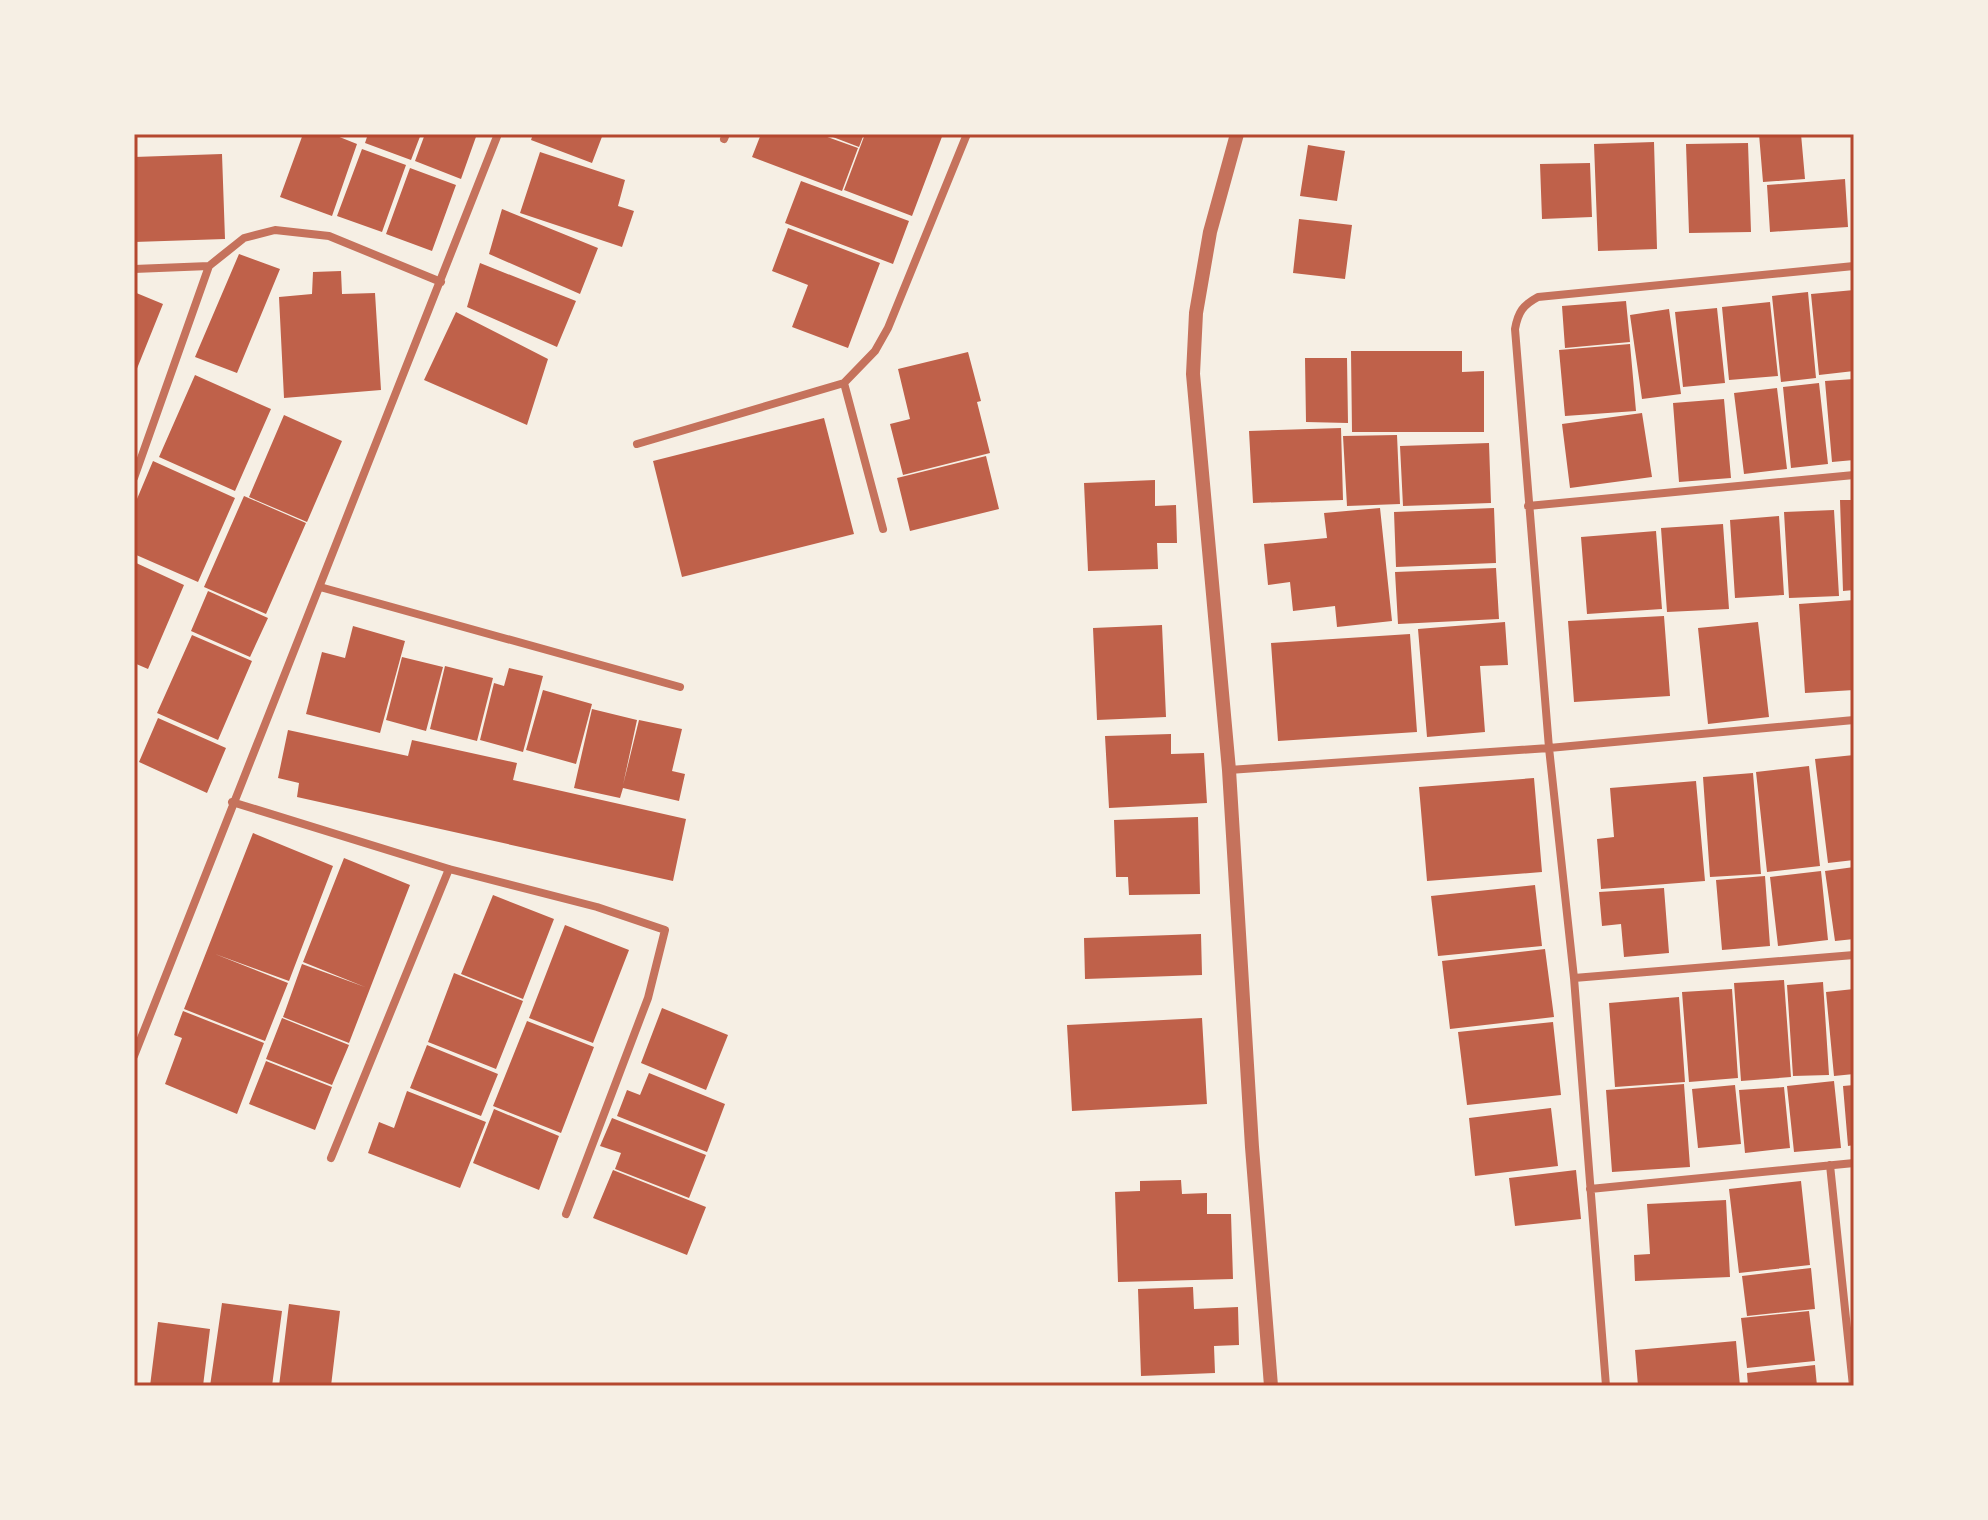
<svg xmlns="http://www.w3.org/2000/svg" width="1988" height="1520" viewBox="0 0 1988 1520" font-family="Overpass,sans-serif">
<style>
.building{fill:#bf614a}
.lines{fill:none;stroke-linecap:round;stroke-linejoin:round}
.minor{stroke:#c5725c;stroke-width:8}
.tertiary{stroke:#c5725c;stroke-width:14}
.neatline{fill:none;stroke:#b5482f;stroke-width:3}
</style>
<rect width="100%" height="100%" fill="#f6efe4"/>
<!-- building -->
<path class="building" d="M303 134H332L357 144 332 216 280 197Z
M368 134H421L411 160 365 143Z
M425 134H477L461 179 415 161Z
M533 134H603L592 163 531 140Z
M761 134H819L858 148 842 191 752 157Z
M825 134H864L859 147Z
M865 134H943L912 216 844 190Z
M1759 134H1801L1805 179 1763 182Z
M1654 142 1657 249 1598 251 1594 144Z
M1748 143 1751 232 1689 233 1686 144Z
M1308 145 1345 151 1337 201 1300 196Z
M362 149 406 165 382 232 337 216Z
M540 152 625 180 618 206 634 211 622 247 520 213Z
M222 154 225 239 134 242V157Z
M1590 163 1592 217 1542 219 1540 164Z
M410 168 456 185 432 251 386 234Z
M1845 179 1848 227 1770 232 1767 185Z
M801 181 909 221 893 264 785 223Z
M502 209 598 248 580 294 489 254Z
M1299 219 1352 225 1345 279 1293 273Z
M788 228 880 263 848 348 792 327 808 285 772 271Z
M239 254 280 269 237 373 195 357Z
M480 263 576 301 557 347 467 307Z
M341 271 342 294 375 293 381 390 284 398 279 297 312 294 313 272Z
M1854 290V371L1819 375 1811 294Z
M134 292 163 304 134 376Z
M1808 292 1816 378 1781 382 1772 296Z
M1626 301 1630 342 1565 348 1562 306Z
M1770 302 1778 376 1729 380 1722 307Z
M1717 308 1725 383 1683 387 1675 312Z
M1669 309 1681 394 1642 399 1630 315Z
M456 312 548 359 527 425 424 380Z
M1630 344 1636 411 1565 416 1559 350Z
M1351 351H1462V372L1484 371V432H1352Z
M968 352 981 401 977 402 990 453 903 475 890 424 910 419 898 369Z
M1305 358H1347L1348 423 1306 422Z
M195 375 271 409 235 491 159 457Z
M1854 379V460L1832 462 1825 381Z
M1819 383 1828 464 1791 468 1783 387Z
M1777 388 1787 469 1744 474 1734 393Z
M1724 399 1731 478 1679 482 1673 403Z
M1642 413 1652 477 1570 488 1562 424Z
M284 415 342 441 307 522 249 497Z
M824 418 854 534 682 577 653 461Z
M1341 428 1343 500 1253 503 1249 431Z
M1397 435 1400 504 1347 506 1343 436Z
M1489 443 1491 503 1403 506 1400 446Z
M986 456 999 509 910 531 897 478Z
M153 461 235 498 198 582 134 554V506Z
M1155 480V506L1176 505 1177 543H1157L1158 569 1088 571 1084 483Z
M244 496 306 523 266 614 204 587Z
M1840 500H1854V590L1843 591Z
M1380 508 1392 621 1337 627 1335 606 1293 611 1290 582 1268 585 1264 544 1327 538 1324 513Z
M1494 508 1496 563 1396 567 1394 512Z
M1834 510 1839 596 1789 598 1784 512Z
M1779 516 1784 595 1735 598 1730 520Z
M1723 524 1729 609 1667 612 1661 528Z
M1656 531 1662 609 1587 614 1581 537Z
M134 562 184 585 148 669 134 663Z
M1496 568 1499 619 1398 624 1395 572Z
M208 591 268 618 250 657 191 631Z
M1854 600V690L1805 693 1799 604Z
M1664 616 1670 696 1574 702 1568 621Z
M1505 622 1508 665 1480 666 1485 732 1427 737 1418 629Z
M1758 622 1769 717 1708 724 1698 628Z
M1162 625 1166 717 1097 720 1093 628Z
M353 626 405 641 380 733 306 714 322 652 345 658Z
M1410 634 1417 732 1278 741 1271 643Z
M192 635 252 661 218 740 157 713Z
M402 657 443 667 426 731 386 720Z
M445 666 493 678 477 741 430 729Z
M509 668 543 676 523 752 480 740 494 683 504 686Z
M543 690 592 704 576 764 526 750Z
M592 709 637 720 623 785 639 720 682 729 672 771 685 774 679 801 623 788 620 798 574 788Z
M158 718 226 748 207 793 139 762Z
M288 730 408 756 412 740 517 763 513 780 686 819 673 881 297 797 299 783 278 778Z
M1171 734V754L1204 753 1207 803 1109 808 1105 736Z
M1854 755V860L1828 863 1815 759Z
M1809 766 1820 866 1767 872 1756 772Z
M1753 773 1761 874 1710 877 1703 777Z
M1534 778 1542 872 1427 881 1419 787Z
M1696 781 1705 881 1601 889 1597 839 1614 837 1610 788Z
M1198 817 1200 894 1129 895 1128 877H1116L1114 820Z
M253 833 333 866 289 981 215 954 288 983 265 1041 184 1009Z
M344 858 410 885 349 1043 283 1017 302 964 365 987 303 962Z
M1854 867V939L1835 941 1825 871Z
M1821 871 1828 940 1778 946 1770 877Z
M1765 876 1770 946 1722 950 1716 880Z
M1535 885 1542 946 1438 956 1431 896Z
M1664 888 1669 953 1624 957 1621 924 1602 926 1599 892Z
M493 895 554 919 523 999 461 974Z
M565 925 629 950 593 1043 529 1018Z
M1201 934 1202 975 1085 979 1084 938Z
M1545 949 1554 1017 1450 1029 1442 961Z
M454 973 523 1001 496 1069 428 1042Z
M1784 980 1791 1077 1741 1081 1734 983Z
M1823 982 1829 1075 1793 1076 1787 985Z
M1732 989 1738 1078 1689 1082 1682 992Z
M1854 989V1074L1834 1076 1826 992Z
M1679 997 1685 1082 1615 1087 1609 1003Z
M662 1008 728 1035 706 1090 641 1063Z
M183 1011 264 1043 237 1114 165 1084 182 1038 174 1035Z
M282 1018 349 1045 332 1085 266 1059Z
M1202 1018 1207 1104 1072 1111 1067 1025Z
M527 1021 594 1047 561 1133 493 1106Z
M1553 1022 1561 1095 1467 1105 1458 1032Z
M427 1045 498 1074 481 1116 410 1088Z
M266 1061 332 1087 315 1130 249 1104Z
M649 1073 725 1104 707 1152 617 1116 627 1090 640 1095Z
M1834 1081 1841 1148 1794 1152 1787 1086Z
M1684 1084 1690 1167 1612 1172 1606 1090Z
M1735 1085 1741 1144 1698 1148 1692 1089Z
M1854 1085V1145L1848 1146 1843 1086Z
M1784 1087 1790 1148 1745 1153 1739 1090Z
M407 1091 486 1122 460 1188 368 1153 379 1122 394 1128Z
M1551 1108 1558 1166 1475 1176 1469 1118Z
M494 1109 559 1136 539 1190 473 1163Z
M612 1118 706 1155 689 1198 615 1169 621 1153 600 1146Z
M613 1170 706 1207 687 1255 593 1218Z
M1576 1170 1581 1219 1515 1226 1509 1178Z
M1181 1180 1182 1194 1207 1193V1214H1231L1233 1279 1118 1282 1115 1192 1140 1191V1181Z
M1801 1181 1810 1265 1739 1273 1729 1189Z
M1726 1200 1730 1277 1635 1281 1634 1255 1650 1254 1647 1204Z
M1811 1268 1815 1309 1747 1316 1742 1276Z
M1193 1287 1194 1309 1238 1307 1239 1345 1214 1346 1215 1373 1141 1376 1138 1289Z
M222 1303 282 1311 272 1386H210Z
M289 1304 340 1311 331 1386H279Z
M1809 1311 1815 1361 1747 1368 1741 1318Z
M158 1322 210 1329 203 1386H150Z
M1736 1341 1740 1386H1638L1635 1350Z
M1815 1365 1817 1386H1748L1747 1373Z"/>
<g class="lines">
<!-- minor -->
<path class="minor" d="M724 139 726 134
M134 269 209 266 244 238 275 230 329 236 441 282
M844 383 883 529
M637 444 844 383 875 351 888 328 967 134
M134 478 209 266
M1528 506 1854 475
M320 587 680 687
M1229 770 1549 748 1854 720
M232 802 449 869 597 907 665 930 648 998 566 1214
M1574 978 1854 955
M134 1056 498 134
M331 1158 449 869
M1830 1165 1853 1386
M1590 1189 1854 1163
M1606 1386 1574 978 1549 748 1515 329C1518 312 1523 305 1538 297L1854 266"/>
<!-- tertiary -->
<path class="tertiary" d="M1237 134 1210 232 1196 313 1193 374 1229 770 1252 1147 1271 1386"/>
</g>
<!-- border -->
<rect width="1988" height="1520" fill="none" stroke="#f6efe4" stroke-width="272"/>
<rect x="136" y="136" width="1716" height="1248" class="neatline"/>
</svg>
